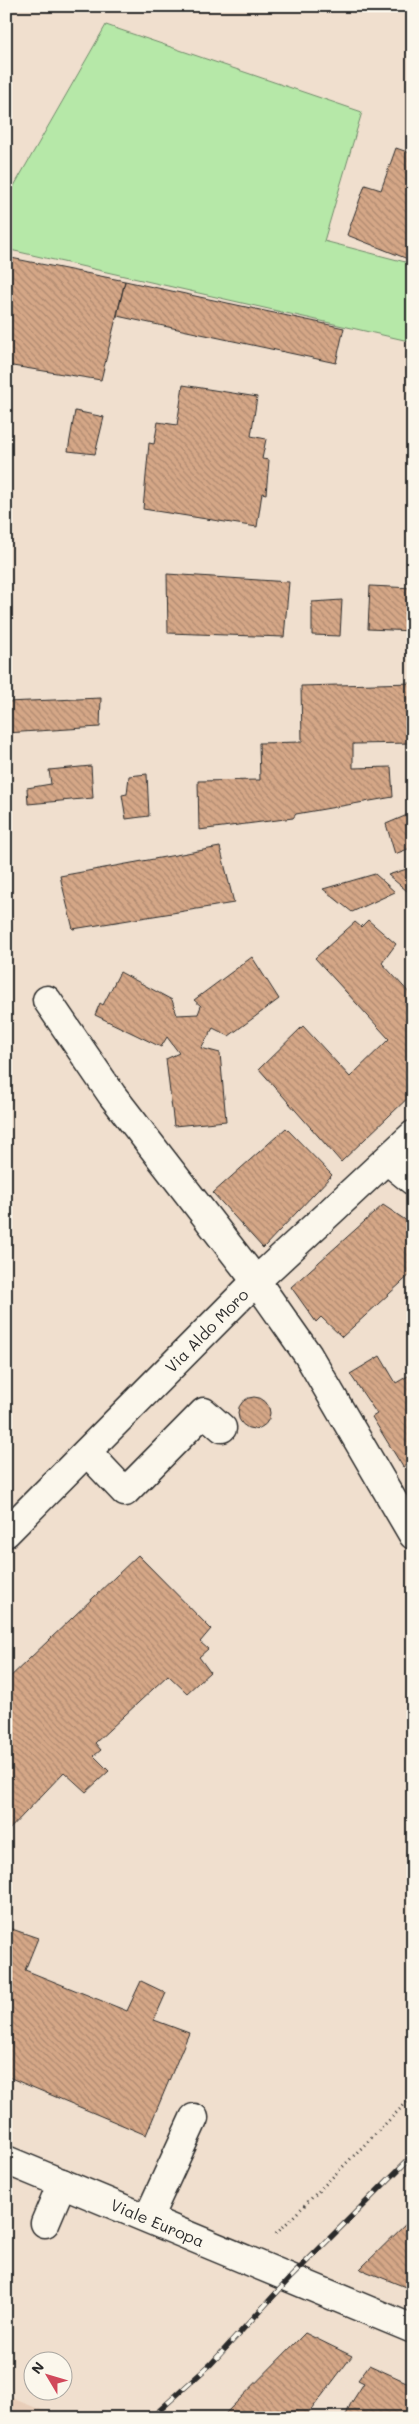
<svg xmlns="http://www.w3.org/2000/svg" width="419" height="2424" viewBox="0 0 419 2424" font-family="Mali,sans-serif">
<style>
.built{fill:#e8ceb9}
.green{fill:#b6e8a8;stroke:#708a6a}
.building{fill:url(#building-back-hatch);stroke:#2b2b2b}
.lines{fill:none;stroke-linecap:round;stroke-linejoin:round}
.minor-casing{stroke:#2b2b2b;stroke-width:31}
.path{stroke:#2b2b2b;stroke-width:3;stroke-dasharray:1 4;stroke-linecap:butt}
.minor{stroke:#fbf7ec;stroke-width:28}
.rail-casing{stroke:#2b2b2b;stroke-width:5.5}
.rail{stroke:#fbf7ec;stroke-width:4;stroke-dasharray:11;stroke-linecap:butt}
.labels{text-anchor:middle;stroke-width:4;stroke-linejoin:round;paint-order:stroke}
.street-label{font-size:16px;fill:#2b2b2b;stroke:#fbf7ec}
</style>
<defs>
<pattern id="building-back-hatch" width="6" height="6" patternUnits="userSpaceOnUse" patternTransform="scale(1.25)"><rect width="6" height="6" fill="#d5a787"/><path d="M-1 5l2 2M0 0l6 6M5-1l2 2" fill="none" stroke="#ad886f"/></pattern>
</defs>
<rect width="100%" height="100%" fill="#f0dfce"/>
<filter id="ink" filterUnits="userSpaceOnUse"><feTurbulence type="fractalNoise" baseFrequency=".02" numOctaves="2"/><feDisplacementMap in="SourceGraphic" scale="10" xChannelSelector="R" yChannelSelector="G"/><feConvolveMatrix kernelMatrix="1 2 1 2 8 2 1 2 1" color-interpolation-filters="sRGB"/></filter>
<g filter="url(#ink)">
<!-- built -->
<path class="built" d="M6 2396 62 2418H6Z"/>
<!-- green -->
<path class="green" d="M106 25 362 112 324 241 413 264V342L6 249V200Z"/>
<!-- building -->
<path class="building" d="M396 148 413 154V261L347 235 365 185 381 190Z
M6 257 125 281 101 380 6 365Z
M125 281 344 328 336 363 117 316Z
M183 385 257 397 251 436 266 439 262 459 269 460 266 494 262 493 257 527 143 509 149 443 154 444 158 422 177 425Z
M75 411 104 417 95 454 68 451Z
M167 574 289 582 284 637 168 633Z
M370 586 413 588V631L368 629Z
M342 600 340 636 312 635V602Z
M413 683V743L353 744V768L391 767 393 797 296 814 293 818 199 830 198 781 260 780 259 743 302 742 301 686Z
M101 698 100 727 6 733V702Z
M91 766 93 798 28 804 27 788 51 784 49 770Z
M147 774 149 816 126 819 122 795 127 794 129 776Z
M412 813 413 847 395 854 386 824Z
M220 847 234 903 73 929 60 876Z
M413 867V896L388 875Z
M375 874 395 892 352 912 323 889Z
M368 920 396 944 382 963 413 997V1093L341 1162 259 1069 303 1026 350 1077 389 1039 315 958 355 922 361 927Z
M252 957 279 999 229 1036 213 1028 201 1048 220 1053 226 1121 174 1126 166 1059 179 1053 167 1037 161 1047 95 1015 100 1003 103 1005 120 972 172 1000 177 1015 198 1014 201 1006 194 1000Z
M286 1128 332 1175 263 1248 213 1193Z
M383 1205 413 1225 409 1232 413 1235V1272L342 1337 321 1317 316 1322 291 1287Z
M380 1356 396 1383 413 1373V1470L409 1463 403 1467 372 1417 377 1414 350 1374Z
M238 1413a16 16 0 1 1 32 0a16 16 0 1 1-32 0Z
M138 1555 211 1629 200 1642 208 1649 199 1657 210 1672 187 1693 168 1675 95 1743 101 1750 94 1756 109 1771 86 1792 64 1772 6 1833V1681Z
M6 1927 38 1938 25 1970 127 2011 141 1981 166 1993 154 2020 189 2033 146 2135 6 2076Z
M413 2217V2290L360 2269Z
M305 2333 352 2356 305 2418H221Z
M369 2365 413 2385V2418H345L350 2405 364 2383 358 2380Z"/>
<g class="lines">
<defs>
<g id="minor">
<path d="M47 1000 112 1095 256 1281 308 1355 413 1535"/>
<path d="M387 1160 413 1181"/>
<path d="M87 1452 125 1492 204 1412 222 1428"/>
<path id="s1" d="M6 1533 256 1281 413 1135"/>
<path id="s2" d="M6 2160 413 2329"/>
<path d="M148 2218 194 2118"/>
<path d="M45 2223 62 2183"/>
</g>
</defs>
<!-- minor casing -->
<use href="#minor" class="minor-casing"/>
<!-- path -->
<path class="path" d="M276 2234 413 2096"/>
<!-- minor -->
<use href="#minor" class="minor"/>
<defs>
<path id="rail" d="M151 2418 211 2364 291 2277 413 2155"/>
</defs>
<!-- rail casing -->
<use href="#rail" class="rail-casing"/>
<!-- rail -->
<use href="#rail" class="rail"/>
</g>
</g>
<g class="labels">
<!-- street labels -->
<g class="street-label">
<text dy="6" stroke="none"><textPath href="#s1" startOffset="285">Via Aldo Moro</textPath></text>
<text dy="6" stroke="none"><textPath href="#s2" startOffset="164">Viale Europa</textPath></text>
</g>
</g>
<!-- margin -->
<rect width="419" height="2424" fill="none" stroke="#fbf7ec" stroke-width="25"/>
<rect x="12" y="12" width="394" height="2399" fill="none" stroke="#2b2b2b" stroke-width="2" filter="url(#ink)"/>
<!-- north arrow -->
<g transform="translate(48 2376) rotate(308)"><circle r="24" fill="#fbf7ec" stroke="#a8a59f"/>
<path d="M0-4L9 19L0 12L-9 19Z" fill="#d1495b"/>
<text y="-8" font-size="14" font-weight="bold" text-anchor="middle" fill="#2b2b2b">N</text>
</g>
</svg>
